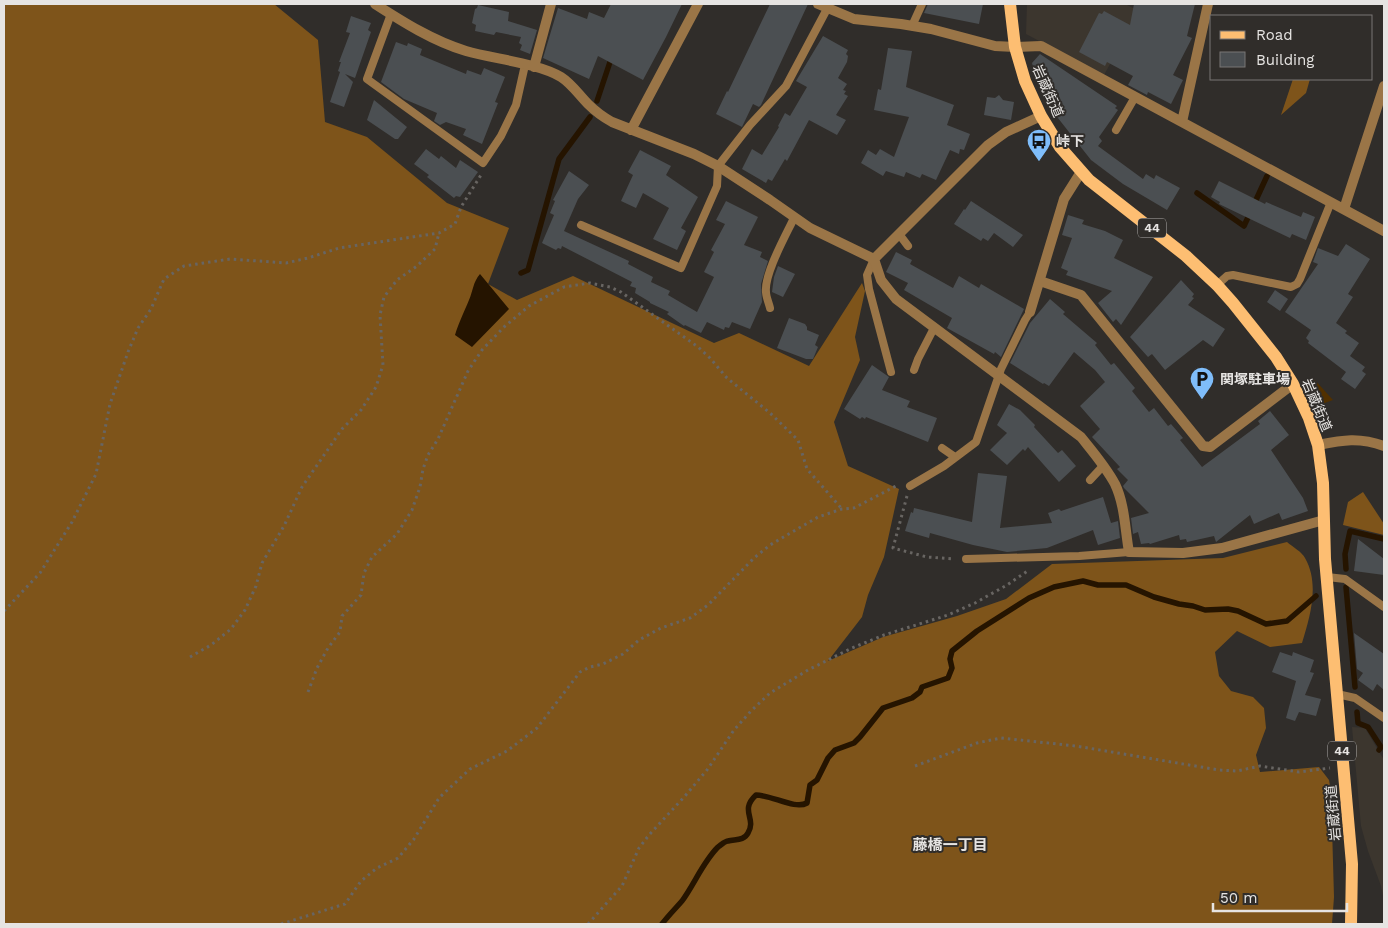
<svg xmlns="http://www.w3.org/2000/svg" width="1388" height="928" viewBox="0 0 1388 928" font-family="'Work Sans','Noto Sans JP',sans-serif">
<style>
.built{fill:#3c362e}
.green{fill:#513000}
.forest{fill:#7e541a}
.water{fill:#251400}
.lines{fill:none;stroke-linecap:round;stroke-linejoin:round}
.stream{stroke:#251400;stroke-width:5.5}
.building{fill:#4b4f52}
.path{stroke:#686562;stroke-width:3;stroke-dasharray:2.5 4;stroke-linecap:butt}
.service{stroke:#9a7547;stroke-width:8}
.minor{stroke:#9a7547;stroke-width:10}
.tertiary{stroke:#9a7547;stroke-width:10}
.primary{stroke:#fdbe72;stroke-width:12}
.labels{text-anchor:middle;stroke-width:4;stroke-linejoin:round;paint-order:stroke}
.shield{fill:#302d2a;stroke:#afadab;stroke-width:1}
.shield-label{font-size:12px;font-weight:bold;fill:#e6e4e2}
.street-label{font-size:14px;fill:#e6e4e2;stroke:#302d2a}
.poi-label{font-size:14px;font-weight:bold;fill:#e6e4e2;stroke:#302d2a;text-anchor:start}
.neighbourhood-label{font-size:15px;font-weight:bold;fill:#e6e4e2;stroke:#302d2a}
</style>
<rect width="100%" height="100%" fill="#302d2a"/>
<!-- built -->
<path class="built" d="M1027 4H1125L1139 11 1104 75 1026 34Z
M1352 727 1365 728 1384 760V901L1381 886 1368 851 1361 826Z"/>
<!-- green -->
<path class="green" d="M1313 378 1333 400 1322 404 1311 379Z"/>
<!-- forest -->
<path class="forest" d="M4 4H274L318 40 325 122 367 137 447 203 509 228 488 284 517 300 573 276 714 343 739 333 809 366 862 283 865 291 855 337 860 360 834 422 848 466 899 489 884 557 868 595 862 617 828 661 883 637 957 616 1006 599 1052 564 1223 558 1287 542C1293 547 1302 552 1305 558 1320 584 1310 617 1302 643L1270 647 1237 631 1215 652 1219 676 1231 691 1253 697 1264 708 1266 728 1256 755 1260 772 1319 767 1329 780 1331 792 1334 897 1332 924H4Z
M1293 79H1310L1306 93 1281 115Z
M1363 492 1384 524V535L1343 525 1348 502Z"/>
<!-- water -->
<path class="water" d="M480 274 509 309 472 347 455 335C459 322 464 312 469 300 473 291 473 282 480 274Z"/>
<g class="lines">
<!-- stream -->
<path class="stream" d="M597 101 612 56
M1197 193 1244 226 1267 176
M521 273 528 270 559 159 590 117
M1346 569 1345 554 1350 531 1384 539
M1346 587 1355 687
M1357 712 1358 723 1368 727 1381 747 1379 750
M662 924C668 916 675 909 682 901 695 883 703 862 718 847 721 845 725 841 728 841 735 839 744 841 748 833 757 818 739 811 756 795 772 795 795 810 807 803L810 785 817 780 828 758 835 750 854 743 860 737 883 708 912 698 920 692 922 687 948 678 952 668 950 659 952 651 977 631 1029 598 1054 587 1083 581 1098 585H1126L1154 597 1179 604 1193 606 1205 610 1228 609 1238 611 1266 624 1287 621 1316 596"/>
</g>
<!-- building -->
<path class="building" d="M611 4H682L666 37 643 80 598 56 589 79 543 58 558 8 587 19 589 12 604 18Z
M770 4H808L761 105 759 107 753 104 742 127 716 114 727 91 728 92Z
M928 4H983L979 24 924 13Z
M1134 4H1195L1187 36 1192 38 1173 75 1183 80 1171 104 1148 92 1147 95 1128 85 1133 76 1107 62 1105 66 1079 52 1099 13 1102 14 1104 11 1130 25Z
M478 5 509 12 508 21 537 30 530 54 520 50 522 45 519 43 521 37 496 32 494 35 475 31 476 25 472 23 475 9 477 8Z
M351 16 371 23 368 30 371 32 355 78 345 74 353 82 344 107 330 102 340 72 338 71 341 62H339L350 33 346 32Z
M823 36 848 50 846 54 848 56 847 62 838 78 847 84 843 90 846 91 844 94 848 96 836 115 846 120 837 135 809 120 787 161 785 159 772 181 768 179 766 183 742 169 752 149 762 155 779 127 778 126 785 113 790 116 807 87 796 81Z
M396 42 407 46 408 43 422 49 420 55 466 74 467 70 481 75 484 68 505 77 495 102 498 103 482 144 463 135 466 129 446 122 440 125 434 121 437 113 404 99 381 82Z
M888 48 912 51 906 87 954 105 947 125 970 134 964 150 960 149 959 154 950 150 936 180 922 174 920 178 906 172 904 177 886 171 883 176 861 163 868 150 876 155 880 149 894 157 909 117 874 110 878 89 881 90Z
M1040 54 1117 106 1115 108 1118 110 1099 137 1102 141 1098 146 1143 179 1146 174 1154 179 1156 175 1180 188 1167 210 1123 184 1091 160 1054 113 1063 104 1048 90 1051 86 1035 73 1032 63Z
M999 95 1003 100 1014 102 1011 120 984 115 987 97 995 98Z
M374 100 407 127 398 139H395L367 120Z
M426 149 439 159 441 156 456 168 460 160 478 172 460 197 456 196 454 198 427 177 429 175 414 164Z
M640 150 671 166 666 175 698 197 681 228 686 231 677 250 653 239 669 208 643 193 636 208 621 201 633 175 628 172Z
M569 171 589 185 578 199 564 231 629 261 628 264 653 277 651 282 670 291 668 295 697 312 714 277 704 272 714 252 711 250 725 224 716 220 726 201 758 217 744 245 762 252 760 257 768 261 761 284 762 302 750 329 732 322 729 328 725 327 724 330 707 322 701 333 685 325 684 326 667 314 669 312 650 303V302L635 293 636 288 630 286 632 282 562 246 561 249 558 248 556 250 542 243 554 215 550 213 555 201 553 200Z
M1219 181 1265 204 1266 202 1301 217 1303 212 1315 217 1306 240 1292 234 1290 238 1219 204 1220 202 1211 197Z
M971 201 1023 235 1013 247 994 233 988 241 983 238 981 241 954 224 964 209 965 210Z
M1068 215 1084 220 1082 224 1105 231 1123 240 1114 258 1153 277 1121 325 1116 319 1113 322 1098 303 1112 291 1066 275 1068 271 1061 268 1072 238 1062 235Z
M1346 244 1370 259 1348 294 1353 297 1336 323 1347 331 1345 333 1359 343 1350 356 1365 367 1362 371 1366 374 1355 389 1341 379 1346 372 1308 343 1309 341 1306 338 1311 330 1285 312 1318 264 1313 262 1318 248 1338 256Z
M896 252 912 260 910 264 953 288 959 276 979 288 981 284 1024 309 1001 357 995 352 994 354 947 328 952 318 904 290 908 283 886 272Z
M778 266 795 274 783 297 772 292 774 277Z
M1181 280 1194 294 1192 297 1194 298 1188 305 1225 329 1213 347 1203 340 1165 370 1152 354 1148 357 1130 337Z
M1275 290 1288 299 1280 311 1267 302Z
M1050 299 1065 312 1063 314 1097 343 1095 345 1111 365 1114 363 1129 381 1135 388 1132 391 1149 412 1154 408 1168 426 1171 424 1183 438 1180 440 1202 467 1260 424 1258 421 1270 411 1289 435 1271 450 1303 498 1308 511 1282 520 1279 513 1254 524 1250 515 1216 542 1214 536 1187 542 1186 539 1180 540 1179 535 1150 544 1149 543 1141 544 1138 532 1133 534 1131 518 1149 513 1124 488 1123 486 1128 480 1117 469 1120 467 1092 437 1100 429 1080 406 1105 382 1095 370 1074 352 1049 386 1044 383 1043 384 1010 363 1030 323Z
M789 318 805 324 807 327V330L819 335 815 345 818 347 813 359H806L777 348Z
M872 365 889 377 882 390 910 401 907 407 937 418 928 442 866 417 865 419 862 417 860 419 844 409Z
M1009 404 1020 410 1035 425 1034 427 1058 453 1062 450 1076 466 1059 482 1028 447 1025 451 1023 449 1007 465 990 450 1007 433 997 425Z
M978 473 1007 476 1000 528 1052 523 1048 513 1059 509 1061 511 1103 497 1111 523 1118 521 1120 538 1098 545 1093 530 1047 548 1007 552 973 545 930 533 929 538 905 531 911 512 913 513 914 508 972 522Z
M1358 539 1384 559V575L1354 571Z
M1354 633 1384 654V690L1377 684 1373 691 1358 680 1363 673 1357 669Z
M1280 652 1292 656 1293 652 1314 660 1310 672 1314 673 1305 695 1321 699 1316 716 1299 712 1295 721 1286 718 1296 681 1272 672Z"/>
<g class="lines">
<!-- path -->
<path class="path" d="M907 496 893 548 927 557 954 559
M4 611 40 573 72 522 96 474 110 404 128 352 138 328 151 309 164 279 184 266 230 259 286 263 308 258 339 248 439 233 455 224 461 207 481 175
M190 657 211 645 231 629 245 610 256 586 262 563 284 526 302 487 342 429 361 410 376 387 383 365 380 315 384 297 397 280 417 266 435 249 439 233
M308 692 317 668 328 648 340 632 342 616 361 595 364 573 372 557 397 534 412 510 420 487 423 469 428 455 438 439 468 371 482 350 504 327 529 306 564 287 590 283 610 287 621 292 698 347 710 358 727 378 770 413 798 440 807 469 842 509
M915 766 977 743 1001 738 1076 746 1219 770 1237 771 1260 766 1299 772 1330 768
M281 924 345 904 361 881 377 868 398 858 414 839 439 798 470 769 507 751 537 728 580 672 590 667 603 664 623 654 639 640 661 628 690 618 708 605 754 558 770 545 799 528 818 517 842 509 854 508 896 486H899
M588 924 622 886 639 848 649 835 685 796 707 770 734 730 751 711 770 693 808 670 852 648 884 635 948 615 975 603 1007 585 1029 570"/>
<!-- service -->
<path class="service" d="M391 14 367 79 483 163 501 136 516 105 525 65
M912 26 922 4
M1116 130 1135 97
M581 225 681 268 717 186 718 166 750 125 786 86 827 9
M899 234 908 246
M874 259 867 275 869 289 891 372
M1217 285 1227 276 1233 275 1291 287 1297 284 1300 279 1331 202
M770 308C769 303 766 297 766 292 764 274 786 235 794 218
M914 370 918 359 934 328
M942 448 955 457
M1090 480 1103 466
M910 486 944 466 976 442 1001 369 1025 320 1030 312
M966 559 1079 556 1129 552
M1327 577 1345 579 1384 607
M1337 694 1355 698 1384 718"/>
<!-- minor -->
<path class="minor" d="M375 4C403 22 433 41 466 51 493 59 538 63 561 77 572 84 579 95 588 104 595 111 603 117 612 122L694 154 718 166 770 200 810 228 874 259 881 280 896 299 1081 437C1093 452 1106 467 1115 484 1125 505 1125 530 1129 552L1183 553 1222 548 1324 520
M1015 47 1041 46 1384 231
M534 67 551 4
M1182 122 1208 4
M631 130 698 4
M1344 209 1384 86
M874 259 988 145 1006 132 1041 116
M1040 281 1081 295 1203 446 1210 447 1293 384
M1030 312 1064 199 1081 172"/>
<!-- tertiary -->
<path class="tertiary" d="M818 4 854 19 901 24 931 29 995 46 1015 47
M1318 445C1343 440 1359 437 1384 446"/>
<!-- primary -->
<path class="primary" d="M1010 4 1015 47 1025 81 1041 116 1060 147 1089 180 1186 256 1217 285 1233 303 1276 357 1293 384 1309 418 1318 445 1323 483 1325 559 1352 864 1351 924"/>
</g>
<!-- icons -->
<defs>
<symbol id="bus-pin" viewBox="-11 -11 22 30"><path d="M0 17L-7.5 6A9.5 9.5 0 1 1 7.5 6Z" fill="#7fbdfa" stroke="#302d2a"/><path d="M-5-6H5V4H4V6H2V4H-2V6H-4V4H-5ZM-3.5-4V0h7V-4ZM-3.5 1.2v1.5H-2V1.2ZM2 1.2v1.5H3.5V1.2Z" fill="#111"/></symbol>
<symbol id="parking-pin" viewBox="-11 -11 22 30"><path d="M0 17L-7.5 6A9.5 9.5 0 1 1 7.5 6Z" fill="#7fbdfa" stroke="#302d2a"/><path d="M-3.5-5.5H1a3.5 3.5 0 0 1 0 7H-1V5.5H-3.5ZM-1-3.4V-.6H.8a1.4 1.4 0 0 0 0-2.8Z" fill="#111"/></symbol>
</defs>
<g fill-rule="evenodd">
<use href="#bus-pin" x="1025" y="127" width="28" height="38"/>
<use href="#parking-pin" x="1188" y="365" width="28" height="38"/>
</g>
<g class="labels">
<!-- shield labels -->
<g class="shield">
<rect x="1138" y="218.5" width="28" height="19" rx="4"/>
<rect x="1328" y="741.5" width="28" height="19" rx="4"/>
</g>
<g class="shield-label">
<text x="1152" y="232">44</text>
<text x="1342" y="755">44</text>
</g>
<!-- street labels -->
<g class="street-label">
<text transform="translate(1048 91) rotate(66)" y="5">岩蔵街道</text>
<text transform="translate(1317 405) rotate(67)" y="5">岩蔵街道</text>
<text transform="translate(1333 813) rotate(-95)" y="5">岩蔵街道</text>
</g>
<!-- poi labels -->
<g class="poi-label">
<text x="1056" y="146">峠下</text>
<text x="1220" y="384">関塚駐車場</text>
</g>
<!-- neighbourhood labels -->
<g class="neighbourhood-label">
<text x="950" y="850">藤橋一丁目</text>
</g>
</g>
<!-- border -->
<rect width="1388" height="928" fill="none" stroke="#e6e4e2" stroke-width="10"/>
<!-- legend -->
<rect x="1210" y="15" width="162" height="65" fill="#302d2a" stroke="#797674"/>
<rect x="1220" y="31" width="25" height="8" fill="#fdbe72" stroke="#797674"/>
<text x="1256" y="40" font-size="15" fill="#e6e4e2">Road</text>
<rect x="1220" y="52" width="25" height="15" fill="#4b4f52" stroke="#797674"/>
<text x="1256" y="65" font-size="15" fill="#e6e4e2">Building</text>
<!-- scale -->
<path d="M1213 903v8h134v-8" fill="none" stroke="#e6e4e2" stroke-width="2.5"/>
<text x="1220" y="903" font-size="15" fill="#e6e4e2" stroke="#302d2a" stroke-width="4" paint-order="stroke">50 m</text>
</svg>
